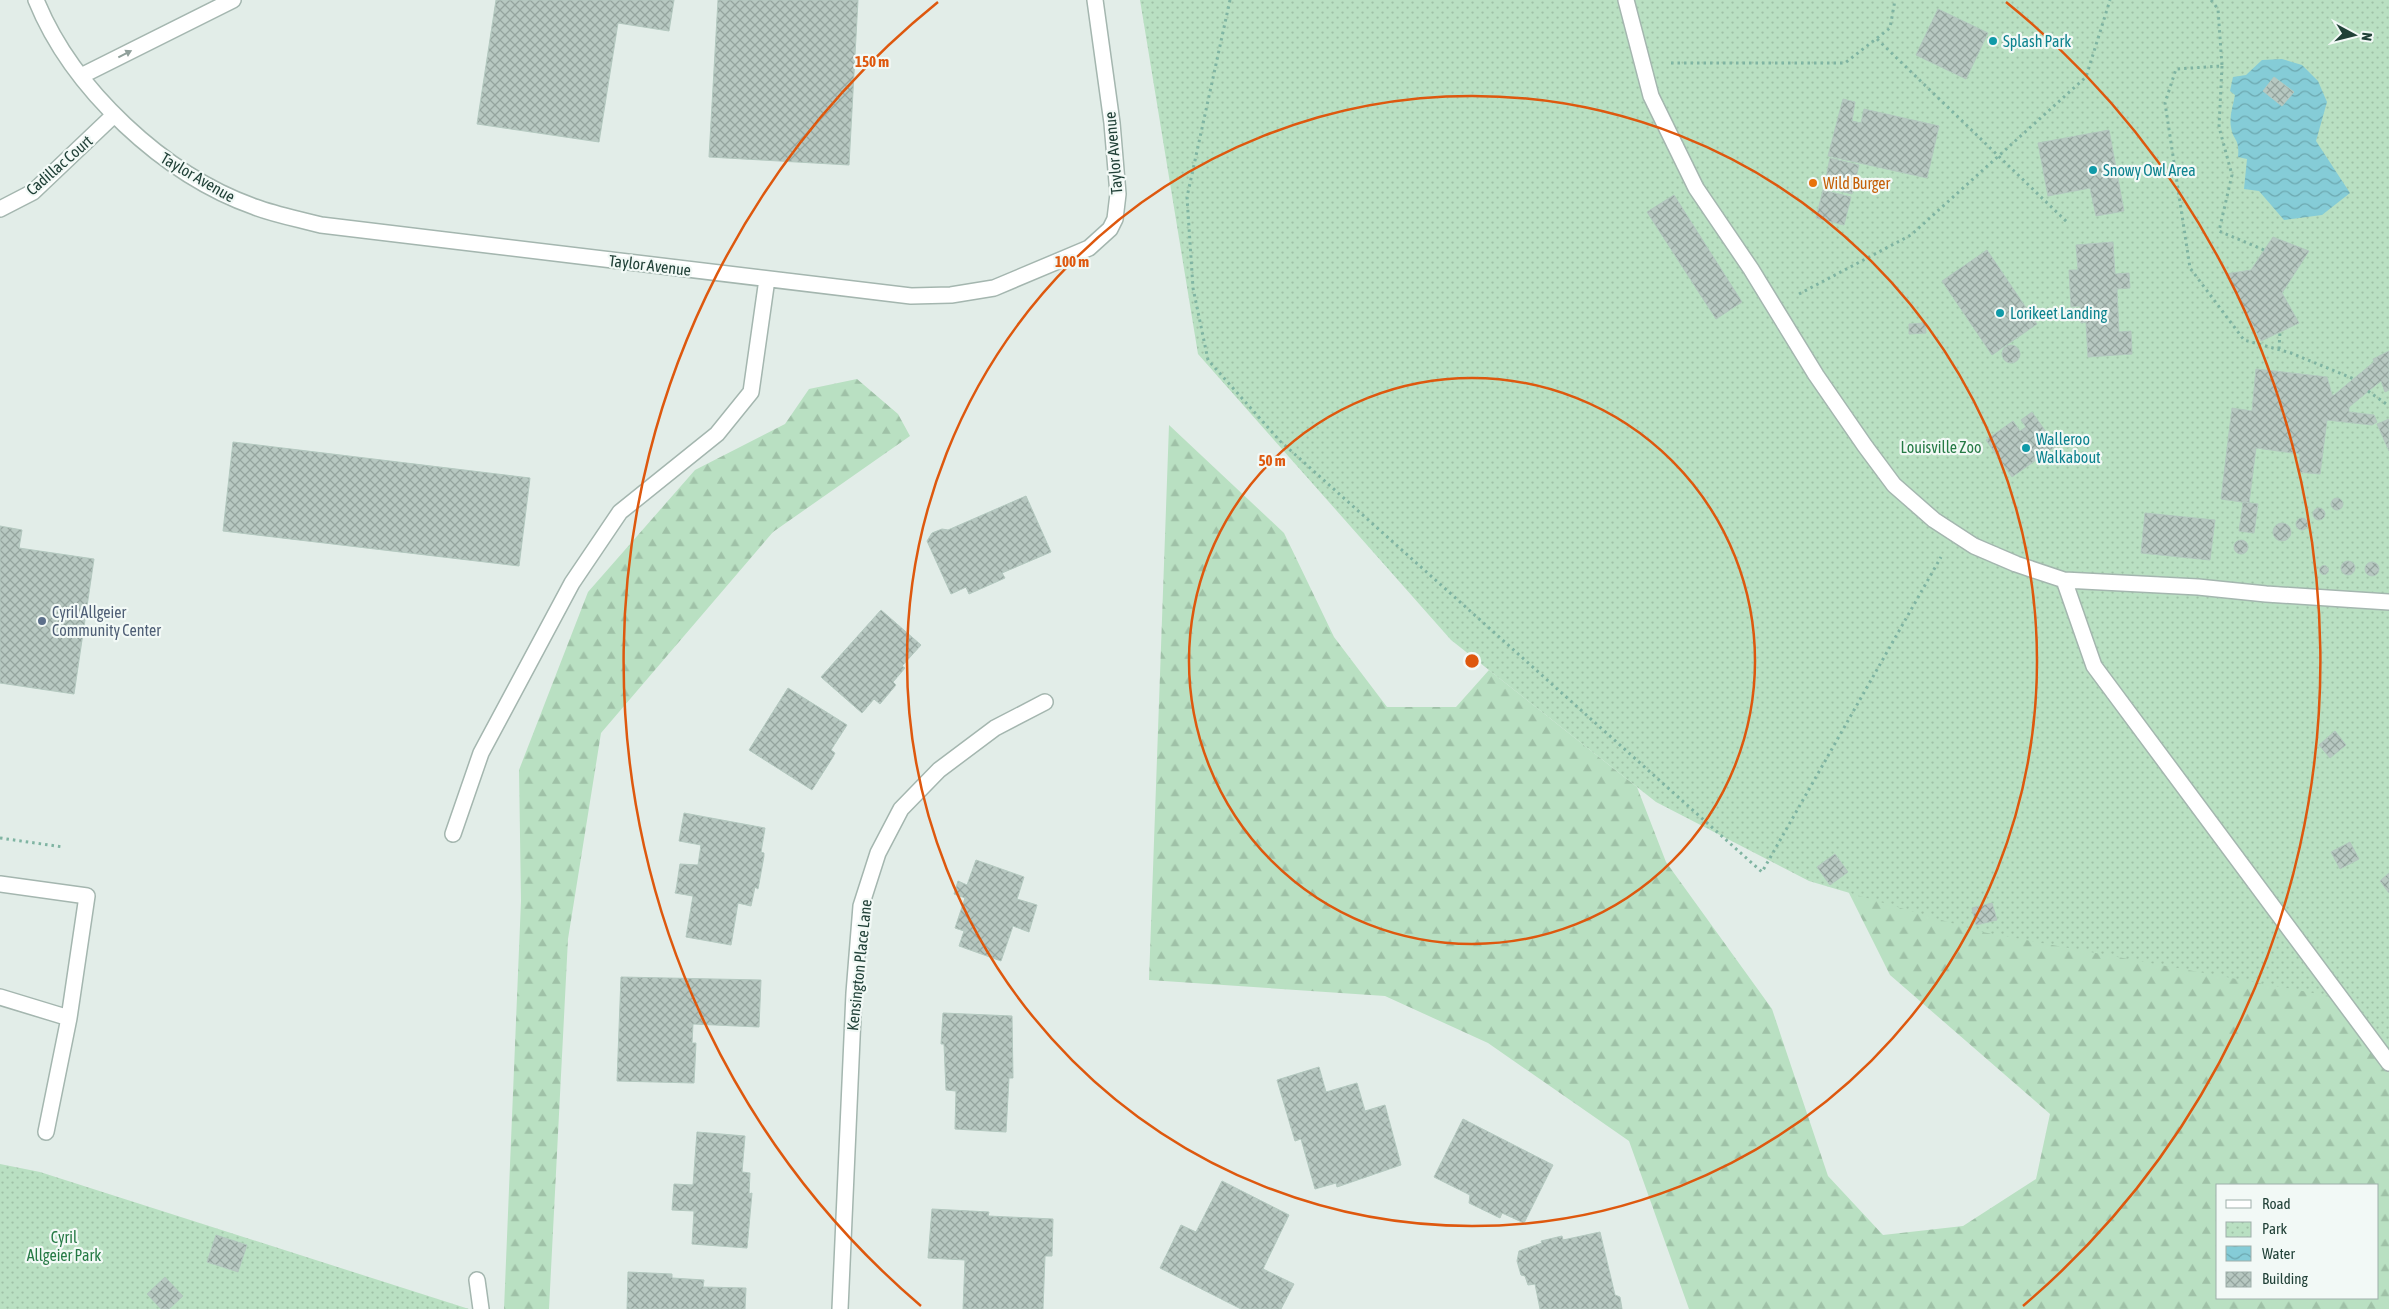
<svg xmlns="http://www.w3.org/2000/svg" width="2389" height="1309" viewBox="0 0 2389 1309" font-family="'Asap Condensed',sans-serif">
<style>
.forest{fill:url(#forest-firs);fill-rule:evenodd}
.park{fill:url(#park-dots)}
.water{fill:url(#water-waves)}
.building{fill:url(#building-cross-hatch);stroke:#b3c8bf}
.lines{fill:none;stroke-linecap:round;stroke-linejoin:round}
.minor-casing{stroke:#a4b6af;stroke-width:18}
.path{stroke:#7fb4a2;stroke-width:3;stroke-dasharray:2.5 4;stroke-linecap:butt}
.minor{stroke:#fff;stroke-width:15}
.oneway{fill:#90a09b}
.ring{fill:none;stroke:#de580e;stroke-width:2.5}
.culture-dot{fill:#0f9aa8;stroke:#f2f9f6;stroke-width:2}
.food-dot{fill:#e8710a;stroke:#f2f9f6;stroke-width:2}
.service-dot{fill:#5c6f8a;stroke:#f2f9f6;stroke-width:2}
.labels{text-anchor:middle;stroke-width:4.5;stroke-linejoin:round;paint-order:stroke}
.culture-label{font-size:16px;fill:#0d838f;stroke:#f2f9f6;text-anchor:start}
.street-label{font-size:16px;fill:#204037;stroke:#f2f9f6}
.food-label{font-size:16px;fill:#c56008;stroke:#f2f9f6;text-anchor:start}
.park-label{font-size:16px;fill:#267a45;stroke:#f2f9f6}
.service-label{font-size:16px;fill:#4e5e75;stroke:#f2f9f6;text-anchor:start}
.centre{fill:#de580e;stroke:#f2f9f6;stroke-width:2.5}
.ring-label{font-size:15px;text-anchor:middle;font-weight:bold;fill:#de580e;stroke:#f2f9f6;stroke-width:4.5;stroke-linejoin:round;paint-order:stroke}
</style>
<defs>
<pattern id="forest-firs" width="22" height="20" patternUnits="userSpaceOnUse" patternTransform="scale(1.25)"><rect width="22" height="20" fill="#b9e0c2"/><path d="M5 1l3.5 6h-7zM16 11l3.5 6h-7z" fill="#9fc1a7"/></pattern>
<pattern id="park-dots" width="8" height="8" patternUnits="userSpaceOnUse" patternTransform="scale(1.25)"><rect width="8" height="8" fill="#b9e0c2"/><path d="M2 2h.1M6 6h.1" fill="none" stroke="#9fc1a7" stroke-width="1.8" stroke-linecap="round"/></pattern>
<pattern id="water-waves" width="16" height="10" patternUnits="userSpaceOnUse" patternTransform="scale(1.25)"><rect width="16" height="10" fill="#85ccd7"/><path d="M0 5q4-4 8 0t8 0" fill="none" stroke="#6ca7af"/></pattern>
<pattern id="building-cross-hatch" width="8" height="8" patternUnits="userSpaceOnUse" patternTransform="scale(1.25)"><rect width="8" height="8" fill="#b7c8c1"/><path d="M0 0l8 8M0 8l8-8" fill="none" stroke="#94a49e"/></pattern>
</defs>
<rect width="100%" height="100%" fill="#e2ede8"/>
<!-- forest -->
<path class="forest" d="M857 379 898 414 910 436 773 532 601 733 568 939 549 1309H504L521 901 519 770 588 592 695 470 785 424 809 389Z
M1169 425 1284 533 1334 637 1387 707H1456L1489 670 1637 787 1666 862 1772 1009 1828 1176 1883 1235 1963 1226 2036 1179 2050 1114 1890 975 1834 863 2389 676V1309H1689L1629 1141 1488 1043 1385 996 1149 980ZM2218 1185H2378V1298H2218Z"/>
<!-- park -->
<path class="park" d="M1140 0H2389V1062L2340 998 1982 932 1809 881 1656 802 1451 640 1198 354Z
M0 1164 40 1172 469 1309H0Z"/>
<!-- water -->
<path class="water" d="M2282 59 2302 65 2318 81 2327 102 2316 141 2350 193 2322 215 2284 220 2259 191 2244 189 2247 159 2238 157C2240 138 2233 141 2231 127 2229 117 2233 106 2235 95L2230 91 2233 77 2246 75 2262 60Z"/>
<!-- building -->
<path class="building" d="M496 0H674L669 31 618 23 599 142 477 124Z
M718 0H858L849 165 709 157Z
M1938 9 1988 33 1966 79 1916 55Z
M2274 77 2294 92 2282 106 2263 91Z
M1843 99 1855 102 1852 121 1861 123 1864 109 1939 126 1927 178 1828 156Z
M2109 130 2124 211 2096 216 2090 188 2048 196 2038 143Z
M1830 158 1859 165 1852 194 1824 187Z
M1823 190 1851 197 1844 225 1816 218Z
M1674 195 1742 302 1716 319 1647 212Z
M2273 237 2309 251 2282 293 2299 323 2261 341 2226 274 2251 270Z
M2113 242 2115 274 2129 273 2130 288 2117 289 2119 332 2131 331 2132 354 2088 357 2086 322 2081 323 2080 306 2071 307 2069 270H2078L2076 245Z
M1987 250 2037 324 1992 355 1942 281Z
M1925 323 1926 333 1909 334V324Z
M2002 354a9 9 0 1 1 18 0a9 9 0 1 1-18 0Z
M2389 351V390L2385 392 2381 381 2349 407V412L2374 415 2377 422 2372 425 2327 420 2320 474 2298 472 2300 454 2256 448 2249 503 2221 499 2232 408 2252 411 2256 369 2327 377 2332 395H2334L2374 362 2373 359Z
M2032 412 2056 446 2012 477 1986 440 2013 421 2020 431 2026 427 2021 420Z
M2389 419V451L2377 424Z
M233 442 530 478 519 566 223 531Z
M1026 496 1051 552 1002 573 1005 578 969 594 966 587 951 594 927 541 932 533 942 529 948 530Z
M2331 504a6 6 0 1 1 12 0a6 6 0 1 1-12 0Z
M2243 502 2258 504 2254 533 2239 531Z
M2313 514a6 6 0 1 1 12 0a6 6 0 1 1-12 0Z
M2145 513 2215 520 2210 560 2141 553Z
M2296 524a6 6 0 1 1 12 0a6 6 0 1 1-12 0Z
M2273 532a9 9 0 1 1 18 0a9 9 0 1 1-18 0Z
M0 526 22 530 19 548 94 559 74 694 0 683Z
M2234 547a7 7 0 1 1 14 0a7 7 0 1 1-14 0Z
M2341 568a7 7 0 1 1 14 0a7 7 0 1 1-14 0Z
M2365 569a7 7 0 1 1 14 0a7 7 0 1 1-14 0Z
M2319.5 570a4.5 4.5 0 1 1 9 0a4.5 4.5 0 1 1-9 0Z
M881 610 921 645 902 666 905 668 893 682 896 685 885 698 880 704 874 699 862 713 821 677Z
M788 688 847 725 831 750 835 753 833 757 812 790 749 750Z
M2335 731 2346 745 2330 758 2319 745Z
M684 813 765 828 761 852 764 853V856L758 889 755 887 751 906 738 903 731 945 686 937 693 896 675 893 676 890 680 864 698 865 701 845 679 841Z
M2350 842 2359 859 2340 869 2331 852Z
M1835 854 1848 872 1830 885 1817 867Z
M976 860 1024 877 1017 899 1037 905 1029 932 1013 926 1001 961 959 946 964 931 955 928 965 898 954 894 958 881 967 885Z
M2389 873V893L2380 881Z
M1992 903 1997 920 1976 925 1972 908Z
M621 977 761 980 759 1027 693 1024 692 1043H696L694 1083 617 1081Z
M943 1013 1012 1016 1013 1078H1009L1006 1132 955 1129 956 1091 946 1090 944 1044H941Z
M1319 1067 1326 1092 1357 1083 1365 1111 1385 1105 1401 1165 1337 1187 1336 1183 1315 1189 1301 1139 1295 1141 1292 1131 1277 1080Z
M1463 1119 1553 1165 1524 1223 1502 1213 1500 1218 1469 1203 1470 1195 1434 1177Z
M697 1132 745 1136 742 1172 750 1173 749 1194 752 1193 747 1248 692 1244 694 1211 672 1210 674 1184 693 1185Z
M1222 1181 1289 1215 1263 1269 1294 1284 1281 1309H1241L1160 1268 1181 1225 1196 1232Z
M932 1209 989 1212 988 1216 1053 1219 1052 1256H1045L1043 1309H963L965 1260 928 1258Z
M1600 1232 1615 1295 1620 1297 1622 1309H1540L1535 1284 1528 1285 1525 1276 1521 1275 1517 1261 1519 1251 1542 1243 1541 1241 1562 1236 1563 1240Z
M216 1235 247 1245 238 1272 207 1262Z
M628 1272 672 1274V1278L704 1280 703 1287 746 1288 745 1309H627Z
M165 1277 183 1296 169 1309H161L147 1294Z"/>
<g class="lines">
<defs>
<path id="minor" d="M36 0C72 89 164 175 255 207 276 215 299 219 321 225L911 296 951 295 994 288 1089 248 1110 229 1115 219 1118 194 1112 123 1095 0
M1626 0 1651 96 1696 188 1751 269 1816 375 1865 446 1894 485 1934 520 1974 546 2016 564 2064 580 2198 587 2266 594 2389 602
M81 76 233 0
M0 209 33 192 114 115
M2064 580 2094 666 2389 1063
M453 834 481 753 572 583 620 512 717 434 751 392 767 279
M0 884 87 896 69 1018 0 997
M46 1132 69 1018
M477 1280 481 1309
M840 1309 854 993 861 906 878 853 901 809 939 770 995 728 1045 702"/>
</defs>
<!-- minor casing -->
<use href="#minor" class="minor-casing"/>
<!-- path -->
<path class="path" d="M1230 0 1187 197 1193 288 1208 360 1280 441 1762 872 1941 557
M2211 0 2218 9 2222 66 2176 69 2165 103 2190 268 2244 340 2291 353 2354 379
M1877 39 2067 222
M1671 63H1845L1890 28 1895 0
M2222 66 2219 127 2232 175 2219 231 2264 250
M1799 294 1911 235 2086 77 2110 0
M2279 349 2280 332
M2368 391 2389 406
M0 838 63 847"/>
<!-- minor -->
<use href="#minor" class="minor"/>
</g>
<!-- one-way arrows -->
<defs><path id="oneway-solid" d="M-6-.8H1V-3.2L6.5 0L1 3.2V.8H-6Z" transform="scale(1.25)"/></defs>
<use class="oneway" href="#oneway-solid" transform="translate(125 54) rotate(-27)"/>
<!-- distance rings -->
<g class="ring">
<circle cx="1472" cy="661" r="283"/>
<circle cx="1472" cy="661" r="565"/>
<path d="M921 1306A848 848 0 0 1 938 2M2006 2A848 848 0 0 1 2023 1306"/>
</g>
<!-- markers -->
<g class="culture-dot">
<circle cx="1993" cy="41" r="5"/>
<circle cx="2093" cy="170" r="5"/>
<circle cx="2000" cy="313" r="5"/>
<circle cx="2026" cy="448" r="5"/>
</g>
<circle class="food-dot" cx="1813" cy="183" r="5"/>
<circle class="service-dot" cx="42" cy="621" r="5"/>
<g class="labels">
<!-- culture labels -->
<g class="culture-label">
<text x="2003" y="47">Splash Park</text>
<text x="2103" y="176">Snowy Owl Area</text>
<text x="2010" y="319">Lorikeet Landing</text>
<text x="2036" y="445">Walleroo<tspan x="2036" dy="18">Walkabout</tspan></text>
</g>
<!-- street labels -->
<g class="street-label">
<text transform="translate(1113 153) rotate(-95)" y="6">Taylor Avenue</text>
<text transform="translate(59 165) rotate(-41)" y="6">Cadillac Court</text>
<text transform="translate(198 177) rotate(30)" y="6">Taylor Avenue</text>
<text transform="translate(650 265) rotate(7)" y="6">Taylor Avenue</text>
<text transform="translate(859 965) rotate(-84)" y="6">Kensington Place Lane</text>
</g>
<!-- food labels -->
<g class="food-label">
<text x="1823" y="189">Wild Burger</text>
</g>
<!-- park labels -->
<g class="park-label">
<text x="1941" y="453">Louisville Zoo</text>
<text x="64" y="1243">Cyril<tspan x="64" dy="18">Allgeier Park</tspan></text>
</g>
<!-- service labels -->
<g class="service-label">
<text x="52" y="618">Cyril Allgeier<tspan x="52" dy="18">Community Center</tspan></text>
</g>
</g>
<circle cx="1472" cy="661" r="8" class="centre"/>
<g class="ring-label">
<text x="872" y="67">150 m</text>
<text x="1072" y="267">100 m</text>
<text x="1272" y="466">50 m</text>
</g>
<!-- legend -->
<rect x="2216" y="1184" width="162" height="115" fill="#f2f9f6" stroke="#9eafaa"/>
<rect x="2226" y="1200" width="25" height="8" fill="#ffffff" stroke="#9eafaa"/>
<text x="2262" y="1209" font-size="15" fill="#204037">Road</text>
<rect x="2226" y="1222" width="25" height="15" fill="url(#park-dots)" stroke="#9eafaa"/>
<text x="2262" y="1234" font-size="15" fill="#204037">Park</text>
<rect x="2226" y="1246" width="25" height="15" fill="url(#water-waves)" stroke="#9eafaa"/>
<text x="2262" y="1259" font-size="15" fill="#204037">Water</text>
<rect x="2226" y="1272" width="25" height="15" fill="url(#building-cross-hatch)" stroke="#9eafaa"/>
<text x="2262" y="1284" font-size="15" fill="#204037">Building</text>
<!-- north arrow -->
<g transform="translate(2354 35) rotate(97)" stroke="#f2f9f6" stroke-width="4" paint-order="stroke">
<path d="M0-4L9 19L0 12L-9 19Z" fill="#204037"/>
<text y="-8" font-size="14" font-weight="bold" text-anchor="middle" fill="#204037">N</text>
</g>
</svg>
